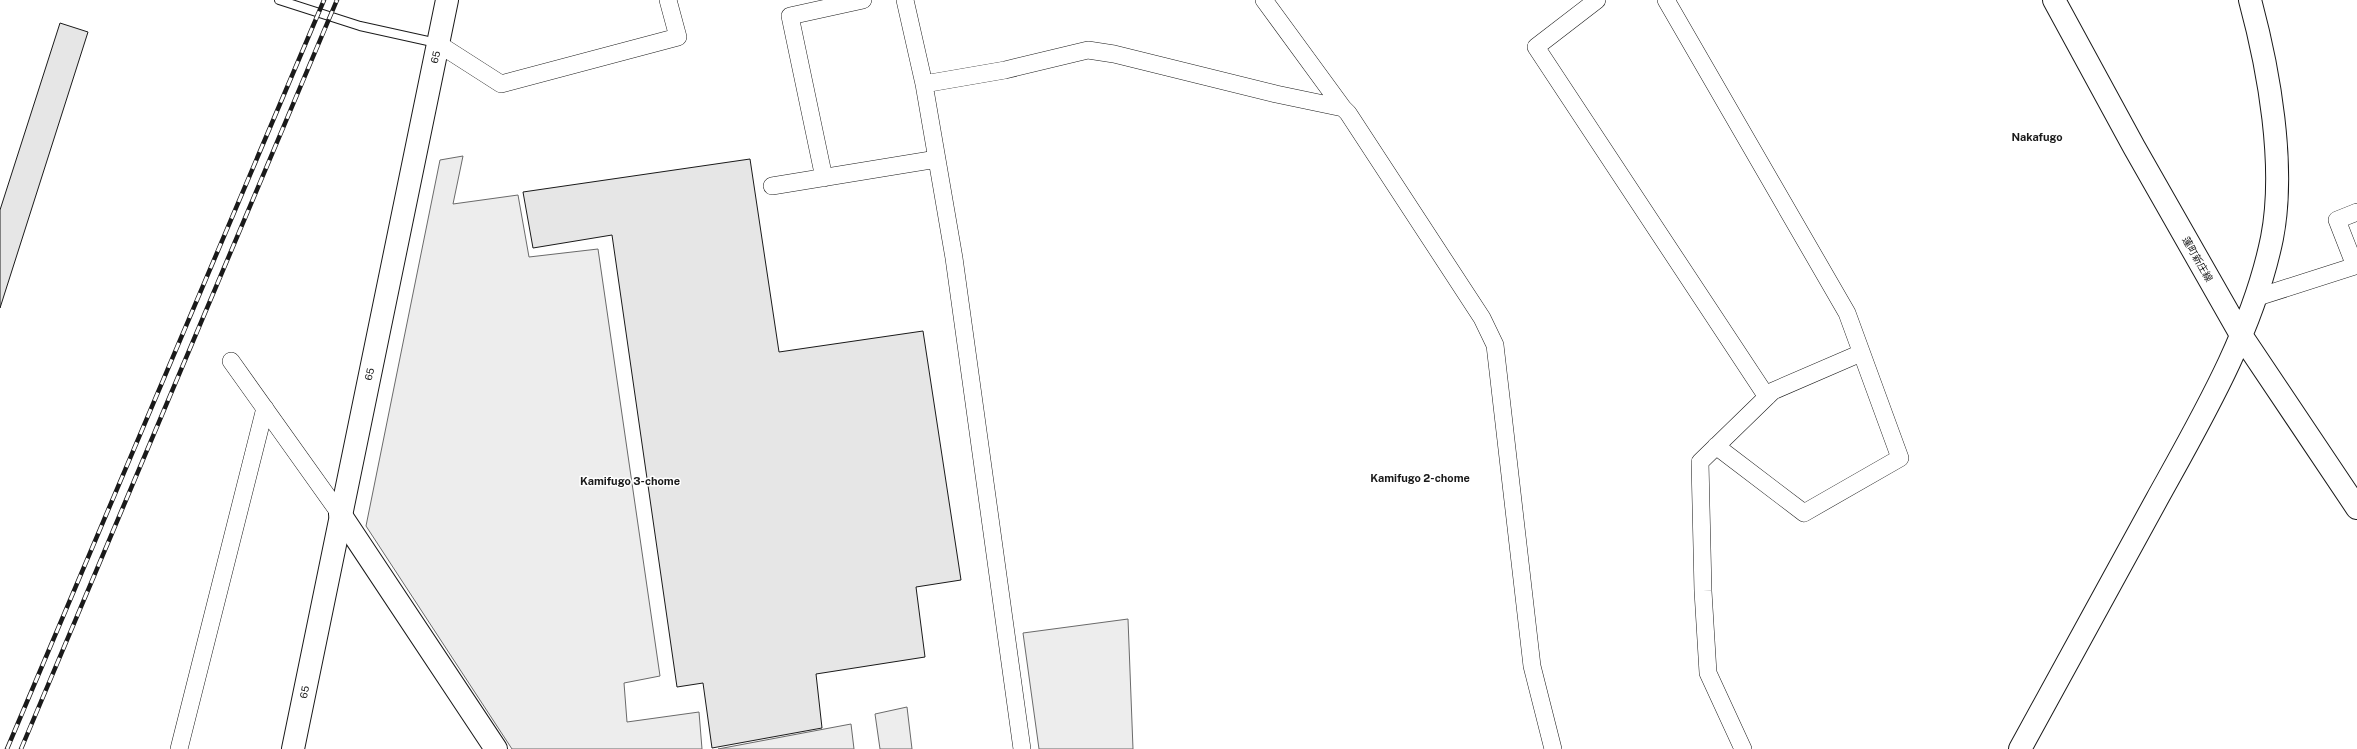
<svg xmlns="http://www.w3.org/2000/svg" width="2357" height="749" viewBox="0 0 2357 749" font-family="'Public Sans','Noto Sans JP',sans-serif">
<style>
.built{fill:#ededed;stroke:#6a6a6a}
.building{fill:#e6e6e6;stroke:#1a1a1a}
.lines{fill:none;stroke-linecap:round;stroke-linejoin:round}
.lane-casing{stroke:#1a1a1a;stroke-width:10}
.street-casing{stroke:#1a1a1a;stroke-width:18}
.secondary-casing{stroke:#1a1a1a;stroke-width:24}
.primary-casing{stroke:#1a1a1a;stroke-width:24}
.lane{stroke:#fff;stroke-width:8}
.street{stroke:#fff;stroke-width:17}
.secondary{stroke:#fff;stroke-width:22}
.primary{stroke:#fff;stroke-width:22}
.rail-casing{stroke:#1a1a1a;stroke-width:4.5}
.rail{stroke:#fff;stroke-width:3;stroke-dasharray:9;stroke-linecap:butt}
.labels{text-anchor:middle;stroke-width:3;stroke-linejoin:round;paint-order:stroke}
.street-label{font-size:10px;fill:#1a1a1a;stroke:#fff}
.neighbourhood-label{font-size:11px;font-weight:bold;fill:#1a1a1a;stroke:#fff}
</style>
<rect width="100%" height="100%" fill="#fff"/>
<!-- built -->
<path class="built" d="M463 156 453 204 518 195 529 257 598 249 660 676 624 683 627 722 699 712 702 749H512L366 526 440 160Z
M1128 619 1133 749H1039L1023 633Z
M907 707 912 749H880L875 714Z
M851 724 854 749H718Z"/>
<!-- building -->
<path class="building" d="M60 23 88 32 0 308V210Z
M750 159 779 352 923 331 961 580 916 587 925 657 816 674 822 728 712 748 703 683 677 687 612 235 533 248 523 192Z"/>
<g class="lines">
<defs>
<path id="lane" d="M279 0 360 26 437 43"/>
<path id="street" d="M905 0 924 84 954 258 1022 749
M1264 0 1343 108
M1597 0 1536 47 1767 397
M1666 0 1847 313 1900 458 1804 513 1716 446
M437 43 501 84 678 37 668 0
M924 84 1005 70 1088 50 1114 54 1276 94 1343 108 1348 113 1482 318 1495 345 1532 666 1553 749
M824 178 790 16 863 0
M772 186 937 159
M2255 298 2355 266 2337 220 2357 212
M231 361 340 514
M179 749 265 408
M1743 749 1708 673 1703 591 1700 462 1773 391 1861 353"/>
<path id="secondary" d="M2054 0 2134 147 2241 335 2357 508
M340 514 496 749
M2020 749C2066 666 2111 582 2157 499 2203 416 2253 331 2272 238 2286 166 2269 70 2250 0"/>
<path id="primary" d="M293 749 447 0"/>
</defs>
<!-- lane casing -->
<use href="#lane" class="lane-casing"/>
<!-- street casing -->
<use href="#street" class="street-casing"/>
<!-- secondary casing -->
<use href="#secondary" class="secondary-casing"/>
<!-- primary casing -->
<use href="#primary" class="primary-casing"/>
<!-- lane -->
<use href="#lane" class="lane"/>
<!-- street -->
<use href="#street" class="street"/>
<!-- secondary -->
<use href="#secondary" class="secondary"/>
<!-- primary -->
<use href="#primary" class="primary"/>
<defs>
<path id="rail" d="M7 749 324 0
M21 749 337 0"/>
</defs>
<!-- rail casing -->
<use href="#rail" class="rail-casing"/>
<!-- rail -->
<use href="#rail" class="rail"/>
</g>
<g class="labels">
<!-- street labels -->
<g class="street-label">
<text transform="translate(435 57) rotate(-78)" y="4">65</text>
<text transform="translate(2198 259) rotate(60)" y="4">蓮町新庄線</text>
<text transform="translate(369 374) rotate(-78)" y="4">65</text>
<text transform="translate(304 692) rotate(-79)" y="4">65</text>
</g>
<!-- neighbourhood labels -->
<g class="neighbourhood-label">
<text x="2037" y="141">Nakafugo</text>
<text x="1420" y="482">Kamifugo 2-chome</text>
<text x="630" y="485">Kamifugo 3-chome</text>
</g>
</g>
</svg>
